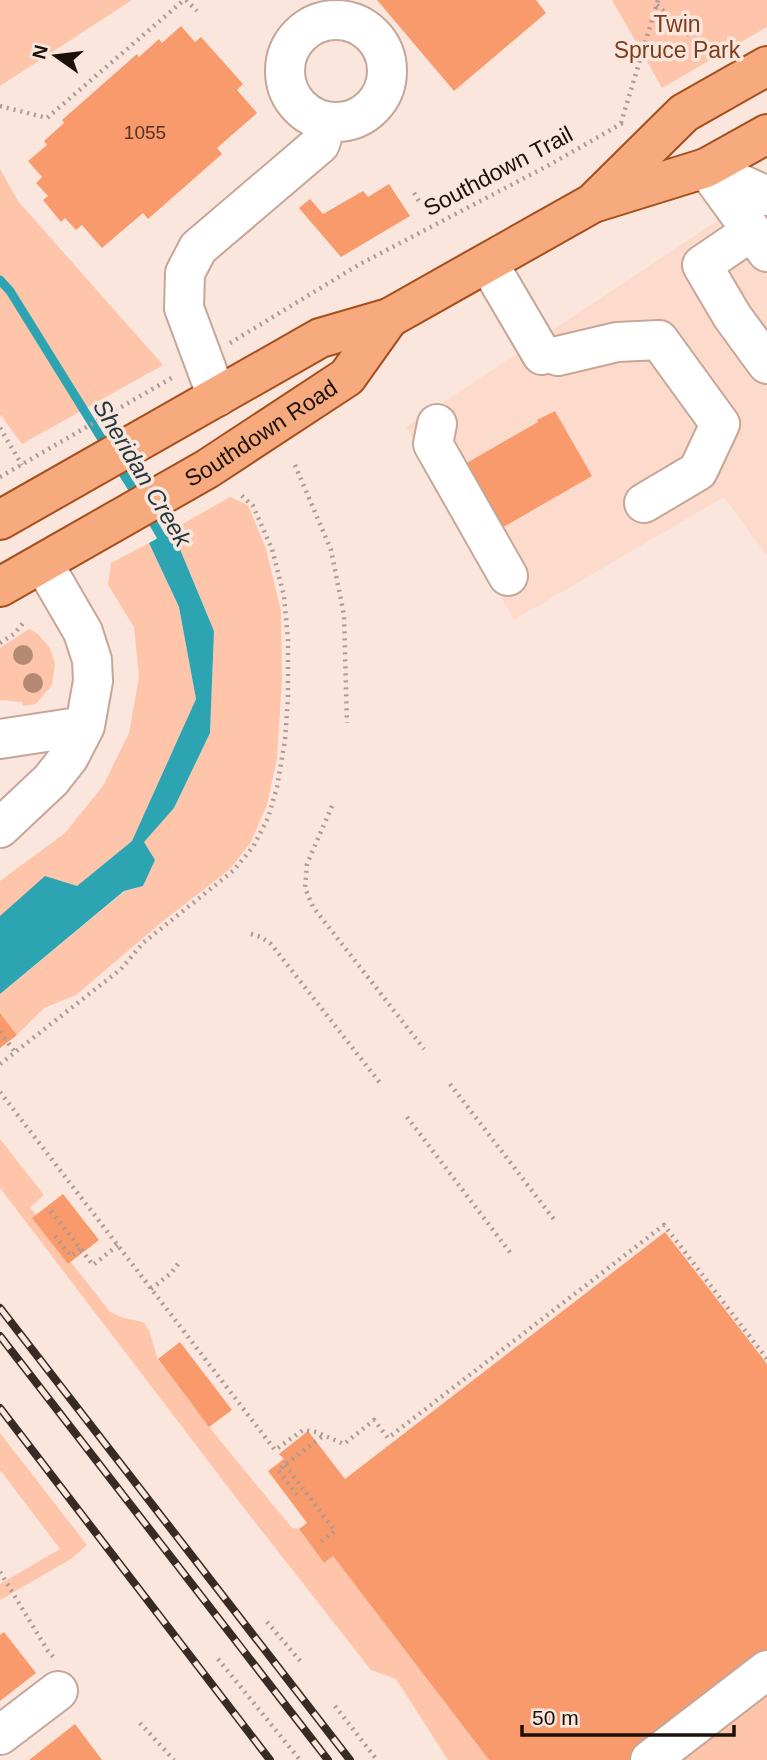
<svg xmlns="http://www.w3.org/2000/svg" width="767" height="1760" viewBox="0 0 767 1760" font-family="Arial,sans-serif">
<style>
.built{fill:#fddbcc}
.green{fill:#fec5aa}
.water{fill:#2da4b2}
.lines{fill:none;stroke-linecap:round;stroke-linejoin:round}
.stream{stroke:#2da4b2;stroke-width:9}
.building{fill:#f89a6c}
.minor-casing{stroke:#c6a697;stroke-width:42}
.major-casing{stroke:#a64f1d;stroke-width:42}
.path{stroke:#ac9b93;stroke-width:4.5;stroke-dasharray:2 5;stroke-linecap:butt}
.minor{stroke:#fff;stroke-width:38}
.major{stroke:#f6aa7d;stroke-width:38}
.rail-casing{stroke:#382b25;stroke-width:8}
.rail{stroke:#fbe6dd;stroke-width:5;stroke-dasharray:16;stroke-linecap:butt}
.tree{fill:#b48a74}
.labels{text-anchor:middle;stroke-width:7;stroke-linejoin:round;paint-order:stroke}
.number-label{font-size:19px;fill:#533223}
.park-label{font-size:23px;fill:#7a3e1e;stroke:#fbe6dd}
.street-label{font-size:23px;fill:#1c100b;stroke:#fbe6dd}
.water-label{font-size:24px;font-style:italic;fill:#1f383c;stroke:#fbe6dd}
</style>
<rect width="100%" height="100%" fill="#fbe6dd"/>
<!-- built -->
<path class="built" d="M726 215 767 223V556L724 497 514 620 406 427Z"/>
<!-- green -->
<path class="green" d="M0 0H132L0 86Z
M612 0H767V27L662 88Z
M0 169 18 201 163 365 22 444 0 414Z
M230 497 248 505 266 549 281 611 282 679 277 758 267 805 251 842 230 869 162 922 76 995 44 1008 17 1035 0 1013V994L125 891 143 886 155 860 143 842 174 808 210 733 214 631 172 530Z
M149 543 179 607 196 699 132 841 77 886 0 916V881L65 833 103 786 129 733 139 677 134 627 108 585 111 563Z
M29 629 38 634 50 648 55 664 52 685 36 704 23 706 22 702 0 700V648Z
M0 1139 44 1195 30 1207 36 1215 33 1218 68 1264 71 1262 110 1312 124 1318 143 1322 149 1330 158 1360 209 1427 292 1528 299 1529 324 1563 333 1556 489 1760H448L396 1679 371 1670 247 1512 0 1188Z
M0 1433 87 1545 71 1559 0 1600V1584L60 1549 0 1470Z
M767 1678V1760H661Z"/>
<!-- water -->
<path class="water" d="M172 530 214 631 210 733 174 808 144 842 155 860 143 886 124 891 0 994V916L45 876 77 886 132 841 196 699 179 607 149 543Z"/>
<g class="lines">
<!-- stream -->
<path class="stream" d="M0 280 10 291 108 449
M117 464 138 497
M147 512 166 545"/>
</g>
<!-- building -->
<path class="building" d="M377 0H536L546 13 454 91Z
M181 26 195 42 201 37 243 84 237 90 257 113 217 148 222 154 148 219 143 213 102 248 82 225 76 230 65 218 61 222 43 200 48 196 36 183 42 177 28 161 47 145 44 141 64 123 62 120 137 54 139 57 159 39 162 43Z
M389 184 410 216 341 257 299 208 310 199 323 214 363 191 368 197Z
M555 411 592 476 500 529 465 464 538 422 537 420Z
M0 1013 17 1035 0 1048Z
M63 1194 99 1240 68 1264 32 1218Z
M665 1232 767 1364V1658L635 1760H489L333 1556 324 1563 299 1529 307 1523 268 1471 284 1459 279 1454 308 1431 345 1479Z
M180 1342 232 1410 209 1427 158 1359Z
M4 1632 36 1673 0 1701V1635Z
M75 1724 102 1760H29Z"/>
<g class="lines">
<defs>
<path id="minor" d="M285 71a51 51 0 1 1 102 0a51 51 0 1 1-102 0Z
M706 168 767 252
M706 168 767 196
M752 231 702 265 732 316 767 364
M488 263 542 355
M558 356 617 342 659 340 720 424 698 471 644 503
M217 397 184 308 185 273 198 248 320 144 327 122
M437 424 433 444 508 576
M0 739 85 726
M0 828 51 780 69 757 85 726 93 681 92 660 83 632 43 563
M0 1735 58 1691
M650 1760 767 1670"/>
<g id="major">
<path d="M597 199 684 113 767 66"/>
<path d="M0 520 320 338 389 318 593 203 706 168 767 134"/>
<path id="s1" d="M0 587 207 469 347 377 389 318"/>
</g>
</defs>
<!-- minor casing -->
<use href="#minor" class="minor-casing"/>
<!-- major casing -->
<use href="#major" class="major-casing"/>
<!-- path -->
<path class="path" d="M186 0 197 11
M657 5 715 59
M0 106 47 118 184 0
M621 123 658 0
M414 193 420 203
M230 343 360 264 551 164 626 121
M0 428 22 465
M295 465 331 550 344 615 347 723
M0 477 175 376
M0 643 14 634 23 623
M332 806 307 864 305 888 313 907 424 1049
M251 934 261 937 271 944 380 1083
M0 1032 15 1052
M0 1064 121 969 143 943 233 871 253 847 268 818 277 787 285 740 288 698V640L284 596 272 549 253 506 241 495
M450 1084 556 1222
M0 1092 275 1450 303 1430 316 1432 344 1444 374 1420 388 1438 664 1225 767 1359
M407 1117 512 1255
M51 1211 93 1265 118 1245
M55 1236 71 1256 80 1249
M151 1289 171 1273 181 1260
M285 1465 335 1531 318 1544
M297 1495 278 1470 324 1435
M0 1572 48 1651 56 1660
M267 1622 302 1663
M218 1659 300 1760
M335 1706 377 1760
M140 1723 174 1760"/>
<!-- minor -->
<use href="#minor" class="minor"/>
<!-- major -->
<use href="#major" class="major"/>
<defs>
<path id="rail" d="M0 1308 350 1760
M0 1336 328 1760
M0 1408 270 1760"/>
</defs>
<!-- rail casing -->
<use href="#rail" class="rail-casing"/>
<!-- rail -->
<use href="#rail" class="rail"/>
</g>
<!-- trees -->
<g class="tree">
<circle cx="23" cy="655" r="10"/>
<circle cx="33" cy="683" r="10"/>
</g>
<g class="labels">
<!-- number labels -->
<g class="number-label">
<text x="145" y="139">1055</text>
</g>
<!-- park labels -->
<g class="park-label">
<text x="677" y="32">Twin<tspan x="677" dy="26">Spruce Park</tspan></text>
</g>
<!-- street labels -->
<g class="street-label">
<text transform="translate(498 171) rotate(-28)" y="8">Southdown Trail</text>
<text dy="8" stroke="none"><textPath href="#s1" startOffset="303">Southdown Road</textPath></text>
</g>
<!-- water labels -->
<g class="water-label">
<text transform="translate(142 473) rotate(59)" y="8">Sheridan Creek</text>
</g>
</g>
<!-- north arrow -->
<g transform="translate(56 56) rotate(284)" stroke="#fbe6dd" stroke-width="5" paint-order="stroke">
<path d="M0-5L12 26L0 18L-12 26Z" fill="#1c100b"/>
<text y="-10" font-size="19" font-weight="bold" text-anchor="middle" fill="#1c100b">N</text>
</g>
<!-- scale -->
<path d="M522 1725v10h212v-10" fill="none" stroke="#1c100b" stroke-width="3.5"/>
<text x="532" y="1725" font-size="21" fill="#1c100b" stroke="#fbe6dd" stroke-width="5" paint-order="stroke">50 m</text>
</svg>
